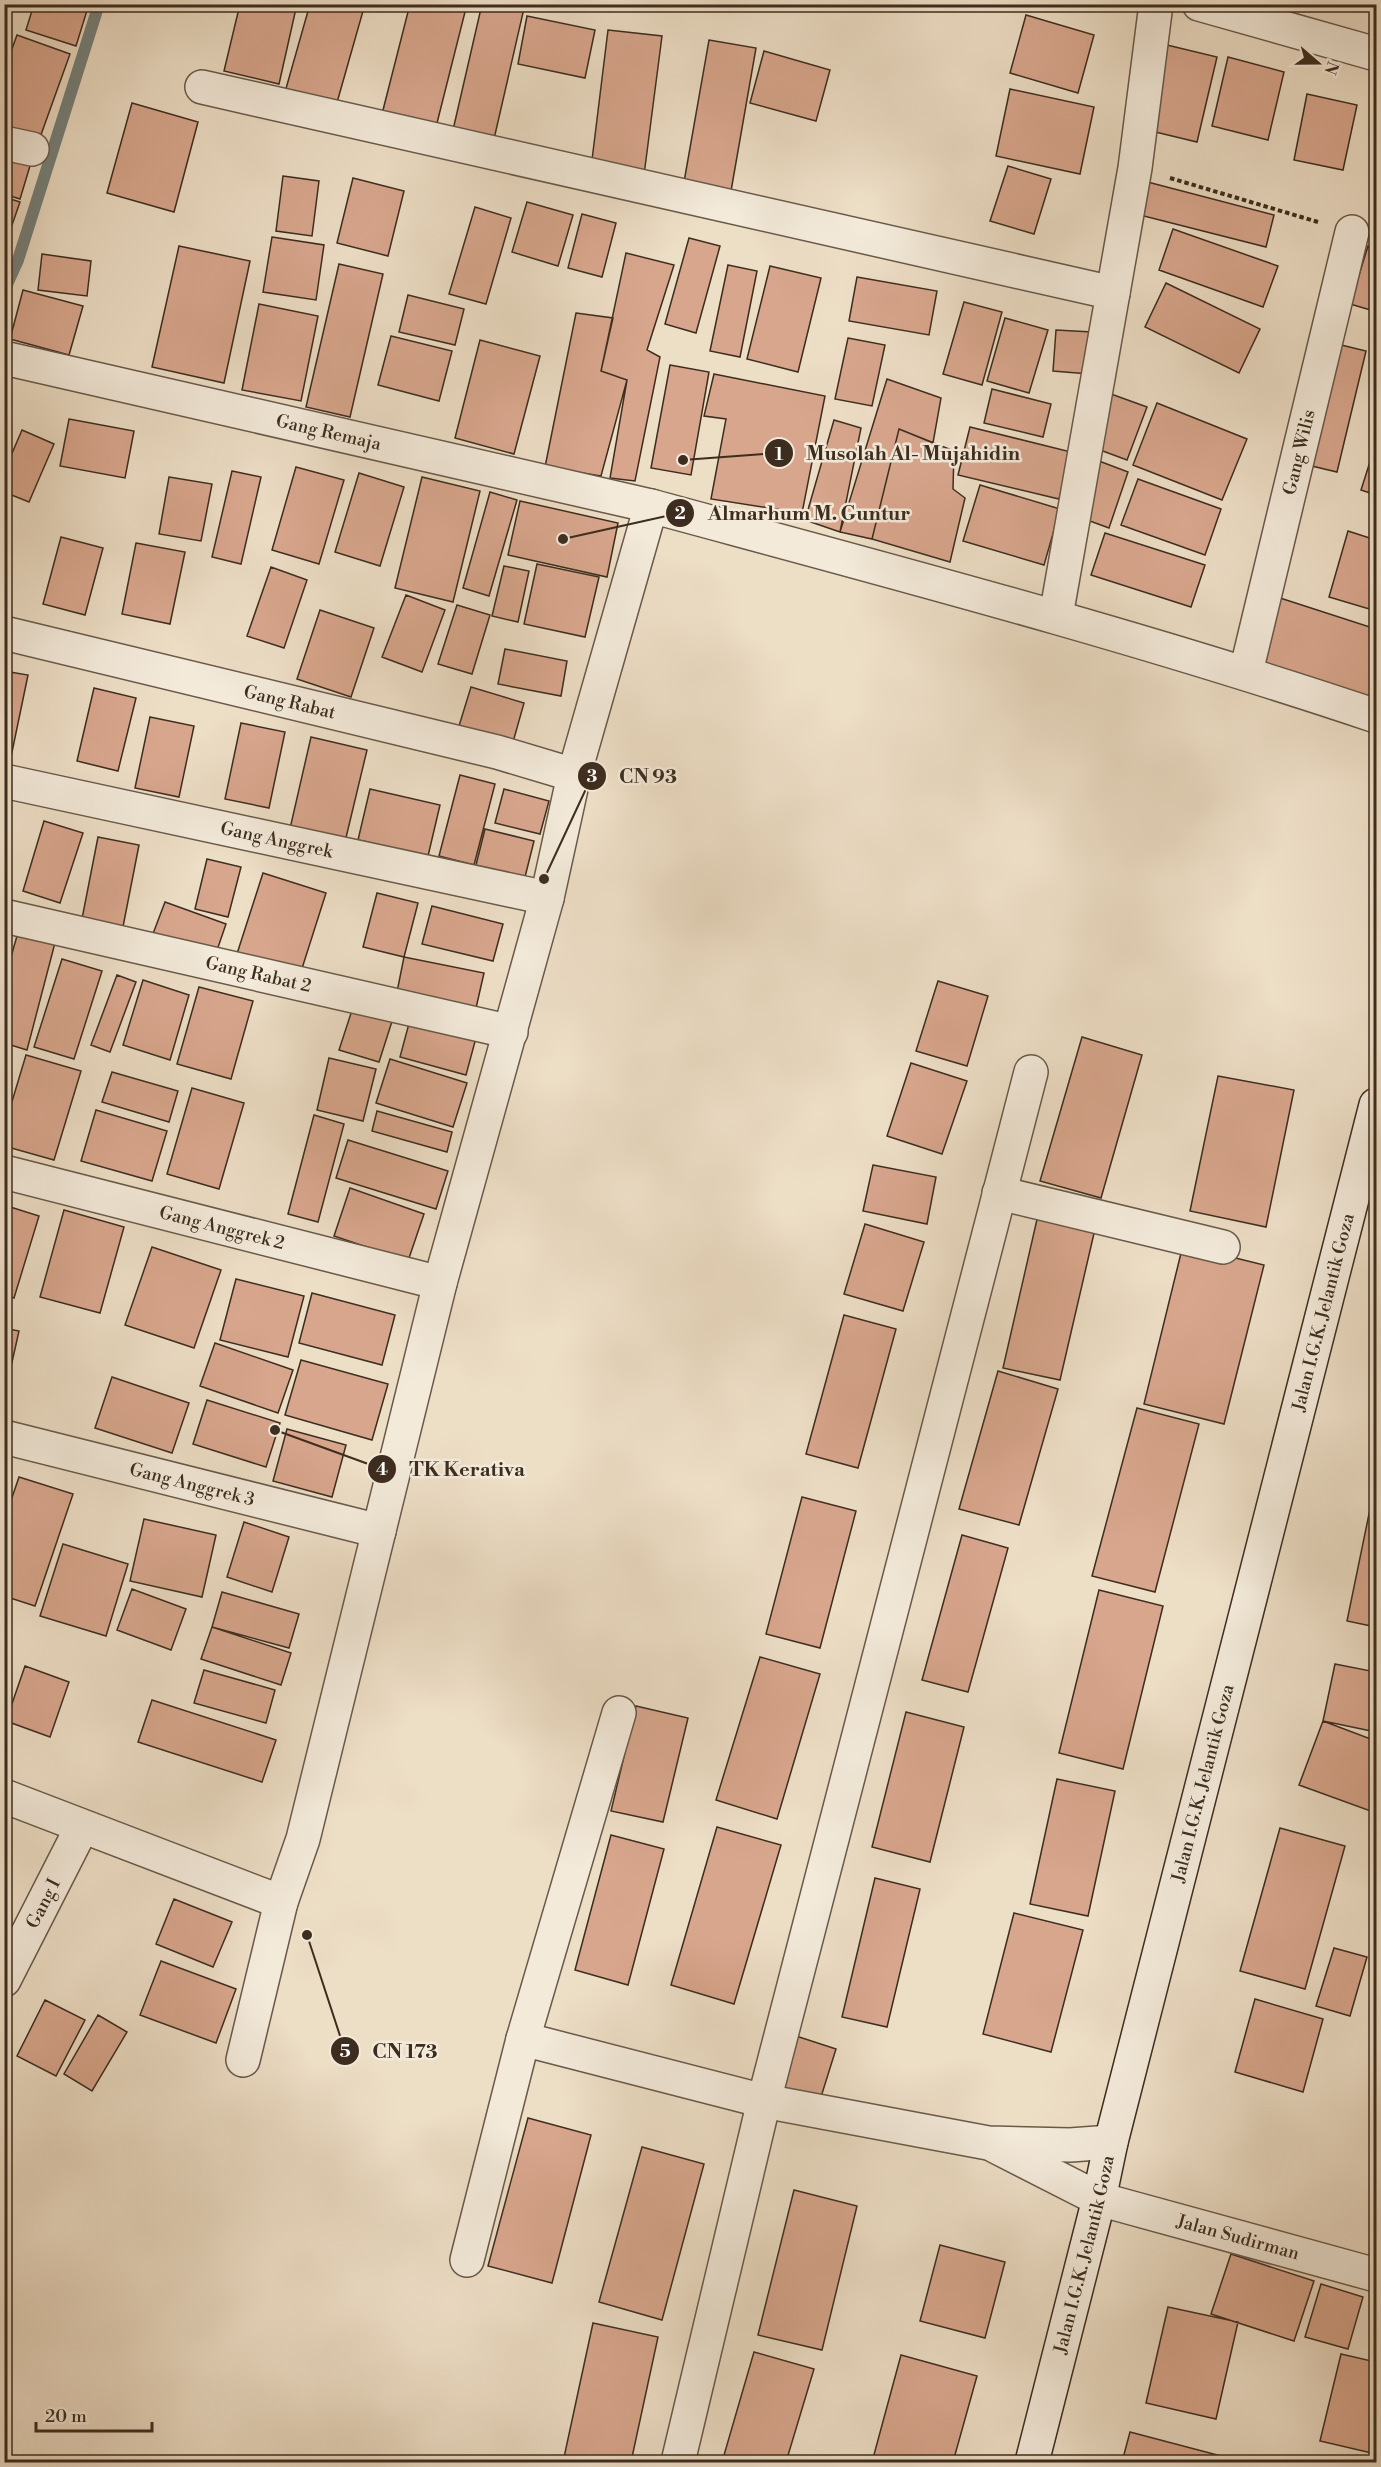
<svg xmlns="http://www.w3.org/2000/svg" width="1381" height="2467" viewBox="0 0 1381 2467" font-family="'Libre Bodoni',serif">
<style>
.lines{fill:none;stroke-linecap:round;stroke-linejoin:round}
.stream{stroke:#76827e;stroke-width:12}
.building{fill:#d8a68d;stroke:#3d2d1f;stroke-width:1.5}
.street-casing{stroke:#695949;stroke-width:36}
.secondary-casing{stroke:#3d2d1f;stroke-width:36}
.path{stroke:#3d2d1f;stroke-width:4;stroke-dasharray:4.5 3;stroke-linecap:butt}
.street{stroke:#f3eada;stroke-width:33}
.secondary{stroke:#f3eada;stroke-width:33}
.labels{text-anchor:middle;stroke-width:5;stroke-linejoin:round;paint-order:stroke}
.street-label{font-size:18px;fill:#3d2d1f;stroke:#f3eada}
.leader{fill:none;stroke:#3d2d1f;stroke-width:2}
.callout-dot{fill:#3d2d1f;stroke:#f3eada;stroke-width:2}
.mark-label{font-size:18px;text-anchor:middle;font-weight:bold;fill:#fff}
.callout-label{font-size:20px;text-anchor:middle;font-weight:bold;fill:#3d2d1f;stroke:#f3eada;stroke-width:5;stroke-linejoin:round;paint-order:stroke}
</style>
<rect width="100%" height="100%" fill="#eddec6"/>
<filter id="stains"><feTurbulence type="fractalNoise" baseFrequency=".00333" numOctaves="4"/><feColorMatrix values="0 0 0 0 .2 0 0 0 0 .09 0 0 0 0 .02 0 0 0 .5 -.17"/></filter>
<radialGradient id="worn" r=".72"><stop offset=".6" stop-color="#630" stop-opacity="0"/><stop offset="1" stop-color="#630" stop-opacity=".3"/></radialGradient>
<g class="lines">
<!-- stream -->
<path class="stream" d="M4 291 18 260 99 4"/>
</g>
<!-- building -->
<path class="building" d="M4 4H13L4 31Z
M34 4H89L76 46 26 30Z
M240 4H297L279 84 224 71Z
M310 4H341L363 11 336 106 285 92Z
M410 4H467L436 127 382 114Z
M482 4H525L491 152 450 143Z
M1026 15 1094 35 1078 93 1010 73Z
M527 16 595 30 585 78 518 64Z
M608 30 662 36 644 175 591 168Z
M17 35 70 54 38 143 4 131V71Z
M709 40 756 48 731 191 684 182Z
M1167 45 1217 57 1197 142 1147 130Z
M764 51 830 70 816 121 750 103Z
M1228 57 1284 72 1268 140 1212 126Z
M1010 89 1094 107 1080 174 996 156Z
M1307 94 1357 105 1343 170 1294 160Z
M132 103 198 122 174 212 107 193Z
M4 147 33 156 20 199 4 194Z
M1008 166 1051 179 1034 234 990 221Z
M283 176 319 181 312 236 276 231Z
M353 178 404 191 388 256 337 243Z
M1140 180 1274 215 1266 247 1132 213Z
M4 197 20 202 4 248Z
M527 202 573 215 558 266 512 252Z
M475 207 511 218 486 304 449 294Z
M582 214 616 223 602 277 568 268Z
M1173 229 1278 266 1263 307 1159 270Z
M272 237 324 245 316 300 263 292Z
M689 238 720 246 696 333 665 324Z
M179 246 250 261 224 383 152 367Z
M1368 246 1376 249V302L1374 311 1350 304Z
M626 253 674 265 647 350 660 357 635 481 610 478 627 380 601 371Z
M42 254 91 261 87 296 38 290Z
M339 264 383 274 350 417 306 407Z
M728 265 757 271 740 357 710 351Z
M770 266 821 278 798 372 747 359Z
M857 277 937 291 929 335 849 321Z
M1166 283 1260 329 1239 373 1145 327Z
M23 290 83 306 69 355 10 339Z
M408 295 464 309 455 345 399 332Z
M964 302 1002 312 982 385 943 374Z
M259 304 318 316 301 401 242 390Z
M576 313 613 318 601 371 627 380 601 476 545 467Z
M1005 318 1048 330 1029 393 987 381Z
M1056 330 1092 332 1089 374 1053 371Z
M1376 333V357L1370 355Z
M391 336 452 351 439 401 378 385Z
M848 338 885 345 872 406 835 399Z
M480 340 540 356 514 454 455 438Z
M1329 342 1366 351 1337 472 1299 463Z
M670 365 709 372 691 475 651 468Z
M714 374 825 396 802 513 711 499 726 419 704 416Z
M887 379 941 398 933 443 899 429 872 539 840 532Z
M992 389 1051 404 1043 437 984 423Z
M1111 394 1147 407 1127 460 1092 447Z
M1157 403 1247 439 1222 500 1133 465Z
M69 419 134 431 125 478 60 466Z
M834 420 861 428 840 532 805 520Z
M4 423 11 425 4 446Z
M970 427 1071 452 1059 499 958 475Z
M899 429 954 451 953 489 965 498 950 562 872 539Z
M22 430 54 444 29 502 4 492V472Z
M1376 443V495L1361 490Z
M1099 461 1128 472 1109 528 1079 517Z
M296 467 344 480 319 564 272 550Z
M232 471 261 477 241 564 212 557Z
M359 473 404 487 380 566 335 552Z
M169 477 212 484 201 541 159 534Z
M422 477 480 491 453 602 395 588Z
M1138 479 1221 509 1205 555 1121 525Z
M980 485 1060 509 1044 565 963 541Z
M490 492 517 500 489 596 463 588Z
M520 501 618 523 607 577 508 555Z
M1348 531 1376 540V611L1329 597Z
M1105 533 1205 565 1191 607 1091 575Z
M61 537 103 548 85 615 43 604Z
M136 543 185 552 170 624 122 614Z
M537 564 599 577 585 637 524 624Z
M504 566 529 571 518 622 492 616Z
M271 567 307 580 284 648 247 636Z
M406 595 445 610 422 672 382 657Z
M1277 597 1376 629V700L1256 660Z
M457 605 490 615 472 674 438 664Z
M320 610 374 628 351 697 297 679Z
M505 649 567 661 561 696 498 684Z
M4 671 28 675 11 757 4 756Z
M471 687 524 703 513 742 459 726Z
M94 688 136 698 118 771 77 761Z
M150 717 194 726 179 797 135 788Z
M241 723 285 732 269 808 225 799Z
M311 737 367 750 344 846 289 833Z
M460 775 495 784 474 865 439 856Z
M370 789 440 805 428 856 358 840Z
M504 789 549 801 540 834 495 823Z
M44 821 83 833 60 903 23 891Z
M485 829 534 841 522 889 473 877Z
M98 837 139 845 121 937 80 929Z
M207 859 241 867 228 917 195 909Z
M263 873 326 893 298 981 235 960Z
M377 893 418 903 404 957 363 947Z
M165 902 226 924 213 962 151 939Z
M432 906 503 924 493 961 422 944Z
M19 929 56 939 27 1050 4 1043V981Z
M404 957 484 973 476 1008 397 992Z
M62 959 102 971 74 1059 34 1047Z
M117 975 136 982 110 1052 91 1045Z
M143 980 189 995 170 1060 123 1045Z
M938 981 988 996 967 1066 916 1051Z
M199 987 253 1001 231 1079 177 1064Z
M355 1001 395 1012 379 1062 339 1050Z
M411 1016 477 1034 466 1075 400 1057Z
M1082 1037 1142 1055 1101 1198 1040 1181Z
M26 1055 81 1071 54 1160 4 1146V1128Z
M329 1058 376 1069 363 1121 317 1110Z
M390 1059 467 1083 453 1127 376 1103Z
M911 1063 967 1081 942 1154 887 1136Z
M112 1072 178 1091 169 1122 102 1102Z
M1218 1076 1294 1090 1266 1227 1190 1211Z
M192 1088 244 1103 219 1189 167 1174Z
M96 1110 167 1131 152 1181 81 1161Z
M377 1111 452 1132 447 1152 372 1131Z
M314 1115 344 1124 318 1222 288 1214Z
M348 1140 448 1171 436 1209 336 1178Z
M873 1165 936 1177 927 1224 863 1211Z
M350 1188 424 1214 408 1261 334 1236Z
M4 1205 39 1216 14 1298 4 1295Z
M64 1210 124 1227 100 1313 40 1297Z
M1038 1215 1095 1229 1060 1380 1003 1368Z
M865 1224 924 1242 903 1311 844 1294Z
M1183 1245 1264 1265 1224 1424 1144 1404Z
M152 1247 221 1270 194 1348 125 1325Z
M236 1279 304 1296 288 1357 220 1340Z
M312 1293 395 1315 382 1365 299 1343Z
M844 1315 896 1329 858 1468 806 1454Z
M4 1328 19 1331 4 1398Z
M215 1343 293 1370 278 1413 200 1386Z
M301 1360 388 1384 372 1440 285 1415Z
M998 1371 1058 1389 1019 1525 959 1509Z
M112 1377 189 1403 172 1453 95 1428Z
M207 1400 280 1423 266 1467 193 1444Z
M1137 1408 1199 1424 1155 1592 1092 1576Z
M287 1429 346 1445 332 1497 273 1481Z
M19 1477 73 1494 35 1606 4 1596V1521Z
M1376 1480V1627L1347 1621Z
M802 1497 856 1511 820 1648 766 1634Z
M144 1519 216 1535 202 1597 130 1581Z
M244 1522 289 1537 272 1592 227 1577Z
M962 1535 1008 1548 968 1692 922 1680Z
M63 1544 128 1564 106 1636 40 1616Z
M132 1589 186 1609 171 1650 117 1630Z
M1099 1590 1163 1606 1123 1769 1059 1753Z
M222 1592 299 1614 289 1648 212 1627Z
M212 1627 291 1653 281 1685 201 1659Z
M760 1657 820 1674 777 1819 716 1800Z
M1335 1664 1376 1672V1732L1323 1721Z
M25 1666 69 1682 50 1737 6 1721Z
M204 1670 275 1690 266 1723 194 1703Z
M152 1700 276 1740 262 1782 138 1742Z
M636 1706 688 1718 663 1822 611 1811Z
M906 1712 964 1727 930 1862 872 1847Z
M1323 1721 1376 1741V1813L1299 1785Z
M1057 1779 1115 1791 1088 1916 1030 1904Z
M717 1827 781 1845 734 2004 671 1985Z
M1280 1828 1345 1846 1305 1989 1240 1971Z
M611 1835 664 1849 628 1985 575 1970Z
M875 1878 920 1889 887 2027 842 2017Z
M174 1899 232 1922 213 1967 156 1944Z
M1014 1913 1083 1930 1051 2052 983 2034Z
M1334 1948 1367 1957 1350 2016 1316 2006Z
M161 1961 236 1989 216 2043 140 2015Z
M1255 1999 1323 2019 1303 2092 1235 2072Z
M45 2000 85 2020 56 2076 17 2056Z
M98 2015 127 2032 92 2091 64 2074Z
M790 2034 836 2049 820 2100 774 2085Z
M528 2118 591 2135 552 2283 488 2266Z
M642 2147 704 2164 662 2320 599 2302Z
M794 2190 857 2206 822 2350 758 2335Z
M940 2245 1005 2262 985 2338 920 2321Z
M1231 2254 1314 2281 1294 2341 1211 2314Z
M1321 2284 1363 2297 1348 2349 1305 2337Z
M1168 2307 1238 2322 1216 2419 1146 2403Z
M593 2323 658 2337 631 2462H563Z
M754 2352 814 2369 786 2462H722Z
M1341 2354 1376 2362V2454L1320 2441Z
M901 2355 977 2376 953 2462H872Z
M1130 2432 1225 2457 1223 2462H1122Z"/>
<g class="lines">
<defs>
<g id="street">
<path d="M1199 4 1376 54"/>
<path d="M202 87 1113 293"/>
<path d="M4 143 32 149"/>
<path id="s1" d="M4 358 651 506"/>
<path d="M1056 616 1135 168 1156 4"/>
<path id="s2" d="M4 633 497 752 574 775"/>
<path id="s3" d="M1246 672 1352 232"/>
<path id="s4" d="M4 781 547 898"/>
<path id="s5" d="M4 916 511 1032"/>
<path id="s6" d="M4 1172 440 1283"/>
<path d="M999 1193 1223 1247"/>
<path id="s7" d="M4 1437 379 1531"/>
<path d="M4 1796 281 1902"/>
<path id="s8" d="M4 1980 82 1827"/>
<path d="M523 2039 764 2101 988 2143 1070 2145 1111 2142"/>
<path d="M243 2060 281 1902 303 1839 440 1283 547 898 574 775 651 506C894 572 1138 636 1376 716"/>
<path id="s9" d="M995 2146 1099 2199 1376 2275"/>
<path d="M467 2260 523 2039 619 1713"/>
<path d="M678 2462 764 2101 1031 1072"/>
</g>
<g id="secondary">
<path id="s10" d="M1032 2462 1099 2199 1111 2142 1376 1105"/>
</g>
</defs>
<!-- street casing -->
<use href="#street" class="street-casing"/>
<!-- secondary casing -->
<use href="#secondary" class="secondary-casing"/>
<!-- path -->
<path class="path" d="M1170 178 1318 222"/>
<!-- street -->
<use href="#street" class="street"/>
<!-- secondary -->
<use href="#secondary" class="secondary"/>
</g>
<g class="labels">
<!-- street labels -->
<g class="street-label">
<text dy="6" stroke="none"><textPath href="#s1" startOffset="333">Gang Remaja</textPath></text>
<text dy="6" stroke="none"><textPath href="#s3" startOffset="226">Gang Wilis</textPath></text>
<text dy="6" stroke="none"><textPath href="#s2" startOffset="294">Gang Rabat</textPath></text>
<text dy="6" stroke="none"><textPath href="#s4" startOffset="279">Gang Anggrek</textPath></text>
<text dy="6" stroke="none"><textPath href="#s5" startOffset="261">Gang Rabat 2</textPath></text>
<text dy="6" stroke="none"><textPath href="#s6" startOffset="225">Gang Anggrek 2</textPath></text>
<text dy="6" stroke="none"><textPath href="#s10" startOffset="1186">Jalan I.G.K. Jelantik Goza</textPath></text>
<text dy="6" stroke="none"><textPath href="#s7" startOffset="194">Gang Anggrek 3</textPath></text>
<text dy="6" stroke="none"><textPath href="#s10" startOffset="700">Jalan I.G.K. Jelantik Goza</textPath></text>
<text dy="6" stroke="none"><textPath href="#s8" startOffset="86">Gang I</textPath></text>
<text dy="6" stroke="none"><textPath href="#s9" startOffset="261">Jalan Sudirman</textPath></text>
<text dy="6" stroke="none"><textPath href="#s10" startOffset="214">Jalan I.G.K. Jelantik Goza</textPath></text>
</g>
</g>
<!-- callouts -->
<path class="leader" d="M683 460L779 453M563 539L680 513M544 879L592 776M275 1430L382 1469M307 1935L345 2051"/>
<g class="callout-dot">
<circle cx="683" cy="460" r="6"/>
<circle cx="563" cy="539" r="6"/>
<circle cx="544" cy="879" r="6"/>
<circle cx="275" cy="1430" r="6"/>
<circle cx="307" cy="1935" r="6"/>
<circle cx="779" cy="453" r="15"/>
<circle cx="680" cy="513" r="15"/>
<circle cx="592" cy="776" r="15"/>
<circle cx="382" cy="1469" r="15"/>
<circle cx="345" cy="2051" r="15"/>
</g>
<g class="mark-label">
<text x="779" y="460">1</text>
<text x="680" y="519">2</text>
<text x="592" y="782">3</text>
<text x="382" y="1475">4</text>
<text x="345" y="2057">5</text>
</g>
<g class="callout-label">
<text x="913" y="460">Musolah Al- Mujahidin</text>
<text x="809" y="520">Almarhum M. Guntur</text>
<text x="648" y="783">CN 93</text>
<text x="467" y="1476">TK Kerativa</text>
<text x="405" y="2058">CN 173</text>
</g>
<!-- margin -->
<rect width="1381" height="2467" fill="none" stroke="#eddec6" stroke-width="24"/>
<rect x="6" y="6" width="1369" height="2455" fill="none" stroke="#3d2d1f" stroke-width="3"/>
<rect x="12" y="12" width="1357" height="2443" fill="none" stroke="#3d2d1f" stroke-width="1.5"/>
<!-- north arrow -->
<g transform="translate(1318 63) rotate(110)" stroke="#f3eada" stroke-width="4.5" paint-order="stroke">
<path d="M0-4.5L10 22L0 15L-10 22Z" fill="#3d2d1f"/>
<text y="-9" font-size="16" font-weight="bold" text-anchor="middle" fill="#3d2d1f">N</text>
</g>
<!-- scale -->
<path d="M36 2422v9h116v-9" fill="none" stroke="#3d2d1f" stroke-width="3"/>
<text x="45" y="2422" font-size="18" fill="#3d2d1f" stroke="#f3eada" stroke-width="4.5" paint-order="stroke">20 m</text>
<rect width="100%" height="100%" filter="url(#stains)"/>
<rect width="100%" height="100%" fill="url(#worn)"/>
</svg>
